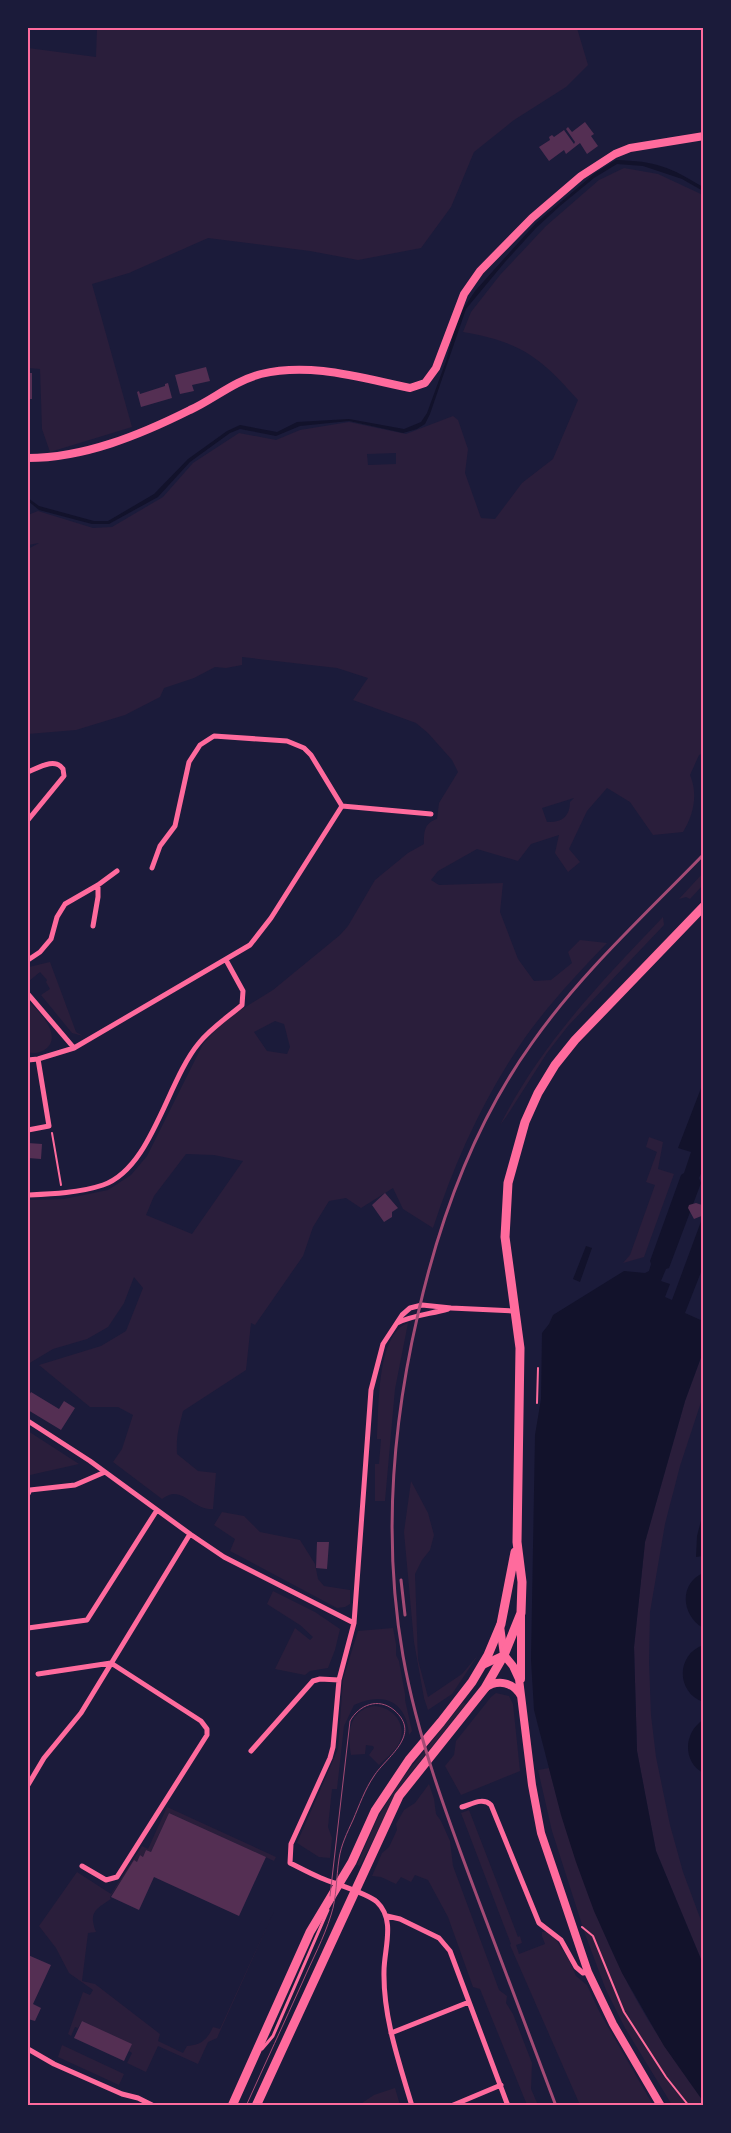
<svg xmlns="http://www.w3.org/2000/svg" width="731" height="2133" viewBox="0 0 731 2133" font-family="'Fira Sans',sans-serif">
<style>
.green{fill:#2a1e3b;fill-rule:evenodd}
.water{fill:#12122b}
.building{fill:#542f53}
.lines{fill:none;stroke-linecap:round;stroke-linejoin:round}
.path{stroke:#ff6b9d;stroke-width:2}
.service{stroke:#ff6b9d;stroke-width:3}
.minor{stroke:#ff6b9d;stroke-width:5}
.tertiary{stroke:#ff6b9d;stroke-width:8}
.secondary{stroke:#ff6b9d;stroke-width:9}
.tram{stroke:#a44b75;stroke-width:1}
.rail{stroke:#a44b75;stroke-width:3}
.neatline{fill:none;stroke:#ff6b9d;stroke-width:2}
</style>
<rect width="100%" height="100%" fill="#1b1b3a"/>
<!-- green -->
<path class="green" d="M97 28H577L588 65 566 87 514 120 474 152 451 207 421 248 358 260 310 251 208 238 129 273 92 284 132 427 50 452 42 429 40 369 28 368V48L96 57Z
M624 168 658 174 703 195 704 753 699 755 690 775C698 794 694 814 683 832L653 835 630 802 607 788 587 811 569 849 580 862 568 872 555 853 559 835 531 844 518 861 477 849 438 871 431 880 439 885 503 883 500 912 518 959 534 981 551 980 572 963 568 952 580 940 607 943C578 973 549 1004 524 1039 484 1097 455 1161 433 1228L403 1209 393 1188 361 1208 346 1198 329 1201 313 1227 303 1256 255 1325 251 1323 246 1370 183 1411C179 1428 176 1434 177 1454L198 1471 216 1473 213 1509C191 1510 182 1483 162 1499L113 1462 122 1449 133 1415 118 1407H90L39 1365 101 1346 126 1331 143 1288 134 1277 124 1303 108 1327 87 1339 53 1349 28 1364V1200L64 1199 108 1190 131 1175 147 1156 203 1044 221 1024 234 1014 273 990 340 935 348 926 375 880 408 853 424 844C424 832 424 823 437 819L439 803 458 772 452 760 428 733 416 723 353 700 368 678 337 668 242 657V665L226 668 215 667 194 678 164 688 160 697 125 715 76 730 28 734V549L39 543 28 545V515L38 511 93 528 112 527 163 497 193 463 239 433 276 440 300 430 349 422 406 434 453 416 458 420 468 449 465 473 481 518 495 519 522 483 553 459 578 400C540 357 521 342 463 332L471 312 500 275 546 226 599 180ZM396 453V464L368 465 367 454ZM574 798 570 802C570 816 562 823 547 822L542 808ZM275 1021 284 1024 290 1047 287 1054 267 1051 254 1032ZM186 1154 214 1155 243 1161 192 1234 146 1215 154 1196Z
M703 873V885L690 899 686 897 679 899Z
M663 917 664 925 568 1026 547 1053 506 1117 500 1125C542 1043 600 983 663 917Z
M50 962 76 1032 83 1036 72 1033 41 995 50 989 46 982 47 980 40 972 29 981 28 979 29 967Z
M28 1001C38 1010 62 1034 47 1048 41 1053 34 1054 28 1052Z
M649 1137 663 1142 658 1169 674 1174 644 1257 623 1263 630 1255 655 1185 646 1182 657 1152 646 1147Z
M408 1323 395 1389 385 1501H375V1464H379L381 1439H377C379 1410 376 1334 408 1323Z
M703 1352V1396L680 1466 665 1524 650 1612 649 1662 651 1715 656 1757 670 1825 683 1872 703 1926V1964L656 1851 637 1751 634 1647 645 1542 685 1401Z
M28 1431 79 1464 30 1475 28 1479Z
M411 1481 428 1513 434 1535 430 1550 422 1560 415 1574 418 1660 428 1697 462 1674 478 1655 452 1694 428 1710 424 1698 414 1642 404 1532Z
M222 1512 244 1516 260 1532 300 1540 315 1564 318 1579 324 1586 350 1590V1604L345 1607 337 1608 230 1551 235 1539 214 1525Z
M273 1591 315 1612 340 1629 335 1650 328 1668 310 1671 305 1675 275 1669 295 1628 310 1640 313 1637 300 1625 267 1604Z
M393 1628 396 1644V1655L399 1661 405 1694V1700L412 1731 409 1735C407 1701 383 1691 354 1705L344 1726 337 1789H332L328 1827 332 1838 330 1858 319 1857 297 1843 338 1749 343 1679 358 1631Z
M496 1693 509 1696 513 1704 520 1771 461 1795 445 1766 454 1755 456 1741 491 1697Z
M463 1702 466 1704 401 1785 360 1866 357 1865 378 1817 402 1779Z
M374 1706C394 1707 409 1726 398 1745 394 1752 385 1759 379 1765L369 1755 374 1748 373 1746 366 1745 365 1754 351 1755C347 1733 349 1710 374 1706Z
M549 1768C567 1839 590 1907 622 1972 644 2018 674 2060 703 2101V2105H672L625 2028 606 1990 585 1934 552 1831 538 1770Z
M429 1784 434 1799 436 1814 441 1821 450 1841 453 1866 499 1990 507 1996 506 2003 513 2014 532 2063 531 2089 538 2105H527L480 1989 473 1987 448 1917 428 1880 415 1875 411 1882 401 1877 396 1884 381 1877 372 1876 382 1853 389 1847 397 1830 396 1824 404 1810 415 1803Z
M167 1807 276 1857 274 1861 169 1813 151 1852 146 1850 143 1857 140 1855 137 1862 134 1861 110 1897 111 1899C96 1909 88 1912 96 1932L88 1933 82 1981 95 1984 160 2034 158 2041 183 2053 187 2046C201 2045 207 2040 213 2027L220 2029 274 1911 217 2038 208 2042 198 2064 158 2046 146 2072 127 2063 132 2053 129 2051 131 2044 82 2021 78 2028 75 2027 71 2036 68 2034 83 1992 90 1995 93 1990 69 1973 56 1948 39 1926 77 1872 111 1894 142 1846 148 1849Z
M469 1810 518 1937 520 1936 522 1943 516 1945 519 1954 545 1944 542 1936V1932H548L555 1938 569 1960 576 1976 587 1985 600 2013 653 2105H580L510 1945 511 1944 461 1813Z
M62 2045 124 2074 119 2085 58 2057Z
M395 2088 400 2105H359L374 2095Z"/>
<!-- water -->
<path class="water" d="M616 160C656 161 670 167 703 187V191L682 179 643 166 617 164 594 178 560 206 536 228 505 262 466 309 430 414 425 424 417 429 403 433 349 421 300 426 276 436 240 429 230 433 190 462 158 497 109 524H92L39 510 28 501V498L39 506 94 521H108L154 494 188 459 227 431 240 425 277 432 297 422 349 419 404 429 421 422 427 413 446 361 454 332 463 309 475 291 536 223 595 173Z
M703 1083 704 1167 699 1178 701 1183 669 1268 666 1269 661 1281 670 1284 665 1297 672 1300 703 1216V1267L685 1313 703 1321V1352L685 1401 645 1542 634 1647 637 1751 656 1851 703 1964V2101L664 2046 622 1973 594 1911 576 1862 561 1815 534 1710 531 1660 535 1435 541 1399 542 1333 549 1324 553 1315 624 1271 645 1273 649 1271 651 1264 650 1261 681 1175 684 1173 691 1152 678 1148Z
M586 1246 592 1248 580 1282 573 1279Z
M703 1513V1556L696 1557 697 1536Z
M703 1573V1628C681 1615 679 1584 703 1573Z
M703 1645H704L703 1702C676 1692 676 1655 703 1645Z
M703 1720V1773C682 1761 684 1732 703 1720Z"/>
<!-- building -->
<path class="building" d="M585 122 594 134 591 136 598 146 587 154 580 143 566 154 564 150 549 161 539 147 550 140 549 137 552 135 554 137 564 130 574 144 575 142 566 129 568 127 572 132Z
M206 367 210 381 192 385 194 391 180 394 175 375Z
M28 373H32V399H28Z
M168 383 172 398 141 407 137 392 139 391 140 394 165 386V384Z
M28 1143 42 1144 41 1159 28 1158Z
M385 1193 398 1208 392 1212V1217L384 1222 372 1205Z
M696 1203 702 1205 704 1215 694 1219 688 1208 689 1205Z
M31 1392 59 1409 64 1401 75 1408 61 1430 28 1410V1397Z
M317 1542H329L327 1569 316 1568Z
M169 1813 266 1857 239 1916 154 1877 139 1910 111 1897 134 1860 137 1862 140 1855 143 1857 146 1850 151 1852Z
M28 1955 51 1965 33 2004 41 2008 35 2021 28 2019Z
M82 2021 132 2044 124 2061 74 2038Z"/>
<g class="lines">
<!-- path -->
<path class="path" d="M52 1133 61 1185
M537 1403 538 1368
M582 1927 593 1936 624 2012 666 2077 689 2106"/>
<!-- service -->
<path class="service" d="M262 2049 273 2036 328 1910"/>
<!-- minor -->
<path class="minor" d="M28 772C38 768 55 757 63 769L64 776 28 820
M342 806 431 814
M152 868 160 846 175 826 189 762 200 745 214 736 287 741 304 748 311 755 342 806
M93 926 98 897V885
M28 960 40 952 51 939 57 917 65 904 98 885 117 871
M28 994 74 1048
M28 1060 38 1059 74 1048 250 945 271 918 342 806
M28 1130 49 1126 38 1059
M28 1195C52 1194 79 1193 103 1185 152 1168 167 1081 199 1043 211 1028 228 1017 242 1005L243 991 226 960
M397 1323C413 1315 431 1314 448 1309
M28 1421 90 1461 190 1534 224 1557 354 1623
M28 1494 30 1490 75 1485 105 1472
M28 1628 87 1620 157 1510
M38 1674 111 1663
M251 1751 313 1681 320 1679 339 1680
M28 1785 44 1758 81 1713 190 1534
M462 1807C472 1804 483 1797 491 1805L539 1923 561 1940 576 1967 583 1973 588 1972
M82 1866 106 1880 117 1877 207 1735V1729L201 1721 111 1663
M387 1916 400 1919 439 1938 450 1951 508 2106
M391 2033 469 2002
M28 2049 54 2064 122 2094 138 2098 154 2106
M412 2106C399 2062 383 2017 384 1971 384 1949 396 1920 377 1902 367 1893 335 1884 321 1878 311 1874 300 1868 290 1863L291 1844 330 1758 333 1747 339 1680 354 1623 371 1390 383 1344 402 1315 410 1308 422 1305 451 1308 515 1311
M451 2106 501 2085"/>
<!-- tertiary -->
<path class="tertiary" d="M28 458C84 458 140 435 190 410 214 399 234 381 261 374 311 362 361 378 410 388L425 383 436 368 464 294 480 271 532 218 581 176 615 154 630 148 704 136
M521 1615V1679
M500 1626 504 1655 513 1666 519 1679 532 1785 541 1833 558 1883 588 1972 613 2024 661 2106
M483 1665 504 1655
M485 1688C498 1679 513 1682 521 1696"/>
<!-- secondary -->
<path class="secondary" d="M232 2106 310 1932 352 1862 375 1811 409 1760 441 1722 472 1682 488 1655 501 1624 515 1552
M256 2106 399 1796 485 1688 504 1655 521 1613 522 1582 517 1542 520 1348 505 1237 508 1183 525 1122 538 1093 555 1065 575 1040 704 906"/>
<!-- tram -->
<path class="tram" d="M246 2106C265 2064 284 2023 303 1981 312 1960 324 1938 331 1915 337 1897 336 1878 339 1859 341 1845 347 1833 353 1820 359 1806 365 1789 374 1776 386 1757 423 1735 394 1710 378 1697 359 1705 350 1721L330 1896"/>
<!-- rail -->
<path class="rail" d="M401 1580 405 1615
M556 2106C530 2037 504 1968 478 1899 448 1819 418 1740 403 1656 383 1542 392 1426 418 1314 440 1217 474 1124 532 1043 581 973 645 915 704 854"/>
</g>
<!-- border -->
<rect width="731" height="2133" fill="none" stroke="#1b1b3a" stroke-width="58"/>
<rect x="29" y="29" width="673" height="2075" class="neatline"/>
</svg>
